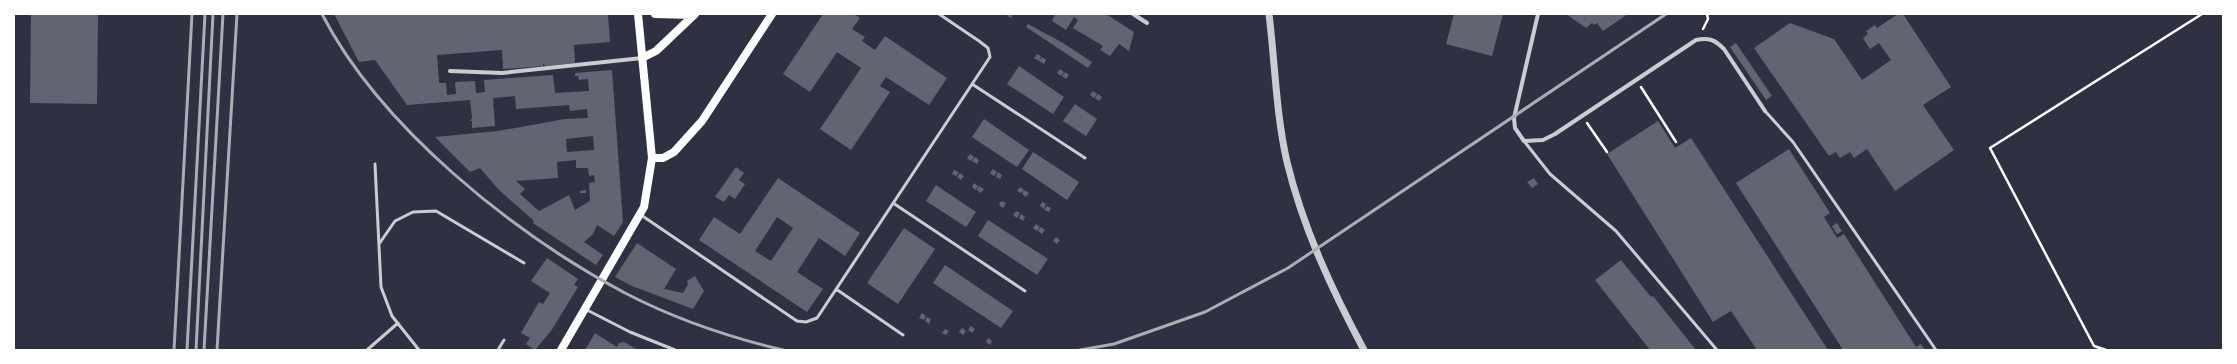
<svg xmlns="http://www.w3.org/2000/svg" width="2237" height="364" viewBox="0 0 2237 364" font-family="'Zilla Slab',serif">
<style>
.building{fill:#626471;fill-rule:evenodd}
.lines{fill:none;stroke-linecap:round;stroke-linejoin:round}
.path{stroke:#fff;stroke-width:2.5}
.service{stroke:#caccd0;stroke-width:3}
.minor{stroke:#caccd0;stroke-width:4}
.tertiary{stroke:#caccd0;stroke-width:7}
.secondary{stroke:#fff;stroke-width:8}
.rail{stroke:#abadb3;stroke-width:3}
</style>
<rect width="100%" height="100%" fill="#2d3142"/>
<!-- building -->
<path class="building" d="M31 14H98L97 104 30 103Z
M334 14H608L610 42 574 45 575 63 545 66 543 63V66L503 69 502 50 437 55 439 83H446L447 95 456 94 455 82 475 81 476 93 485 92 484 80 553 75 555 93 589 91 588 79 579 80 578 76H575V73L612 70 623 222 614 236 597 225 593 234 584 242 603 255 596 265 533 223 534 222 532 219 499 190 480 168 470 172 435 137 498 131 565 119 588 118 587 109 570 111 569 105 516 109 515 96 493 98 495 126 472 128V121H470L472 118 470 100 407 105 375 60 359 62ZM593 136 594 150 567 152 566 139ZM576 160V168H588L589 176 594 175 595 182 589 183 590 201 575 210 569 195 539 211 520 194 525 189 516 181 558 178 557 162Z
M823 14H854L860 18 852 29 865 37 862 41 875 50 885 36 947 78 929 105 886 77 880 86 890 92 851 150 820 129 861 68 837 52 810 92 783 74Z
M1005 14H1013L1011 18Z
M1055 14H1103L1109 16 1134 32 1129 51 1119 44 1110 56 1100 50 1103 46 1073 28 1078 20 1074 17 1066 30 1052 21Z
M1454 14H1503L1492 56 1446 44Z
M1566 14H1628L1603 31 1597 23 1594 25 1592 23 1586 28Z
M1898 14H1903L1951 87 1923 105 1954 150 1895 191 1867 149 1854 158 1850 152 1840 158 1836 152 1829 156 1754 48 1790 23 1834 39 1862 80 1891 60 1879 43 1870 49 1863 38 1868 34 1866 31 1875 25 1877 28Z
M1028 24 1063 43 1092 62 1088 68 1026 27Z
M1736 43 1772 96 1766 100 1730 47Z
M1037 54 1041 56 1039 61 1034 58Z
M1042 57 1046 60 1044 64 1039 61Z
M1019 66 1064 97 1053 114 1007 84Z
M1060 69 1064 72 1061 76 1057 73Z
M1065 72 1069 75 1066 79 1062 76Z
M1093 91 1097 94 1094 98 1090 95Z
M1098 94 1102 97 1099 101 1095 98Z
M1075 104 1097 119 1086 136 1063 121Z
M984 119 1029 150 1017 167 972 137Z
M1658 121 1675 148 1691 138 1828 350H1757L1731 311 1713 322 1607 154Z
M1789 149 1830 213 1824 217 1837 238 1844 234 1916 347 1921 344 1925 350H1843L1736 183Z
M1033 152 1079 182 1067 200 1022 169Z
M970 154 974 157 971 161 967 158Z
M975 157 979 160 977 164 972 161Z
M736 167 744 173 739 180 745 184 735 199 729 195 724 202 715 197Z
M993 169 997 172 994 176 990 173Z
M954 170 959 172 956 176 952 174Z
M998 172 1002 175 1000 179 996 177Z
M960 173 964 176 961 180 957 177Z
M778 178 860 233 845 256 819 238 797 272 823 289 807 312 699 240 714 217 740 234ZM777 217 793 228 771 261 755 251Z
M1534 178 1538 184 1532 188 1527 182Z
M974 183 978 186 976 190 972 187Z
M936 185 976 212 966 227 926 201Z
M979 186 984 189 981 193 977 190Z
M1020 187 1024 190 1021 193 1017 191Z
M586 190V193H580V191Z
M1024 190 1029 193 1026 197 1022 194Z
M1001 201 1006 203 1003 208 999 205Z
M1042 202 1046 204 1044 209 1040 206Z
M1047 206 1051 208 1049 212 1044 210Z
M1016 211 1020 213 1017 218 1013 215Z
M1021 214 1025 217 1023 221 1019 218Z
M988 220 1048 259 1037 275 978 236Z
M1837 223 1842 231 1837 234 1832 226Z
M1036 224 1040 227 1037 231 1033 228Z
M1041 227 1045 230 1042 234 1038 231Z
M904 228 935 249 898 304 867 283Z
M1056 237 1060 240 1057 244 1053 241Z
M637 243 676 269 664 289 683 293 688 284 687 281 695 276 704 291 693 309 632 286 615 277Z
M547 258 578 279 574 285 578 287 551 331 535 350 526 344 530 338 521 333 539 302 543 304 550 293 531 281Z
M1621 260 1651 297 1653 296 1696 350H1650L1595 280Z
M945 265 1013 311 1001 328 933 283Z
M922 313 926 316 924 320 919 318Z
M927 317 931 319 929 324 925 321Z
M971 326 975 329 972 333 968 330Z
M962 328 966 331 963 335 959 332Z
M945 329 949 331 946 335 942 333Z
M595 333 617 347 619 343 624 342 638 350H585Z
M988 338 992 341 990 345 986 342Z"/>
<g class="lines">
<!-- path -->
<path class="path" d="M1703 29 1708 19 1707 14
M1641 87 1676 142
M1587 123 1607 152
M2106 350 2094 346 1990 148 2202 14"/>
<!-- service -->
<path class="service" d="M972 84 1085 158
M1765 111 1793 142 1936 350
M1524 141 1550 174 1616 231 1717 350
M375 164 381 287 392 316 419 350
M893 203 1025 291
M641 215 797 321 806 322 817 318 990 57 988 48 979 41 939 14
M379 244 395 221 413 212 436 211 524 263
M836 289 903 335
M585 309 630 332 675 350
M367 350 398 323
M498 350 504 340"/>
<!-- minor -->
<path class="minor" d="M1133 14 1147 23
M1538 14 1514 118 1515 128 1524 141 1543 140 1555 134 1696 40C1709 37 1715 40 1724 49L1765 111
M450 71 502 73 642 58"/>
<!-- tertiary -->
<path class="tertiary" d="M1269 14C1275 63 1276 114 1287 162 1303 228 1332 290 1364 350"/>
<!-- secondary -->
<path class="secondary" d="M655 14 693 15
M642 58 656 51 695 14
M652 158H663L674 152 702 121 772 14
M561 350 644 207 652 158 638 14"/>
<!-- rail -->
<path class="rail" d="M322 14C380 127 514 234 625 293 675 319 728 337 783 350
M174 350 192 14
M187 350 205 14
M196 350 213 14
M204 350 223 14
M217 350 237 14
M1080 350 1114 344 1205 312 1288 268 1666 14"/>
</g>
<!-- border -->
<rect width="2237" height="364" fill="none" stroke="#ffffff" stroke-width="30"/>
</svg>
